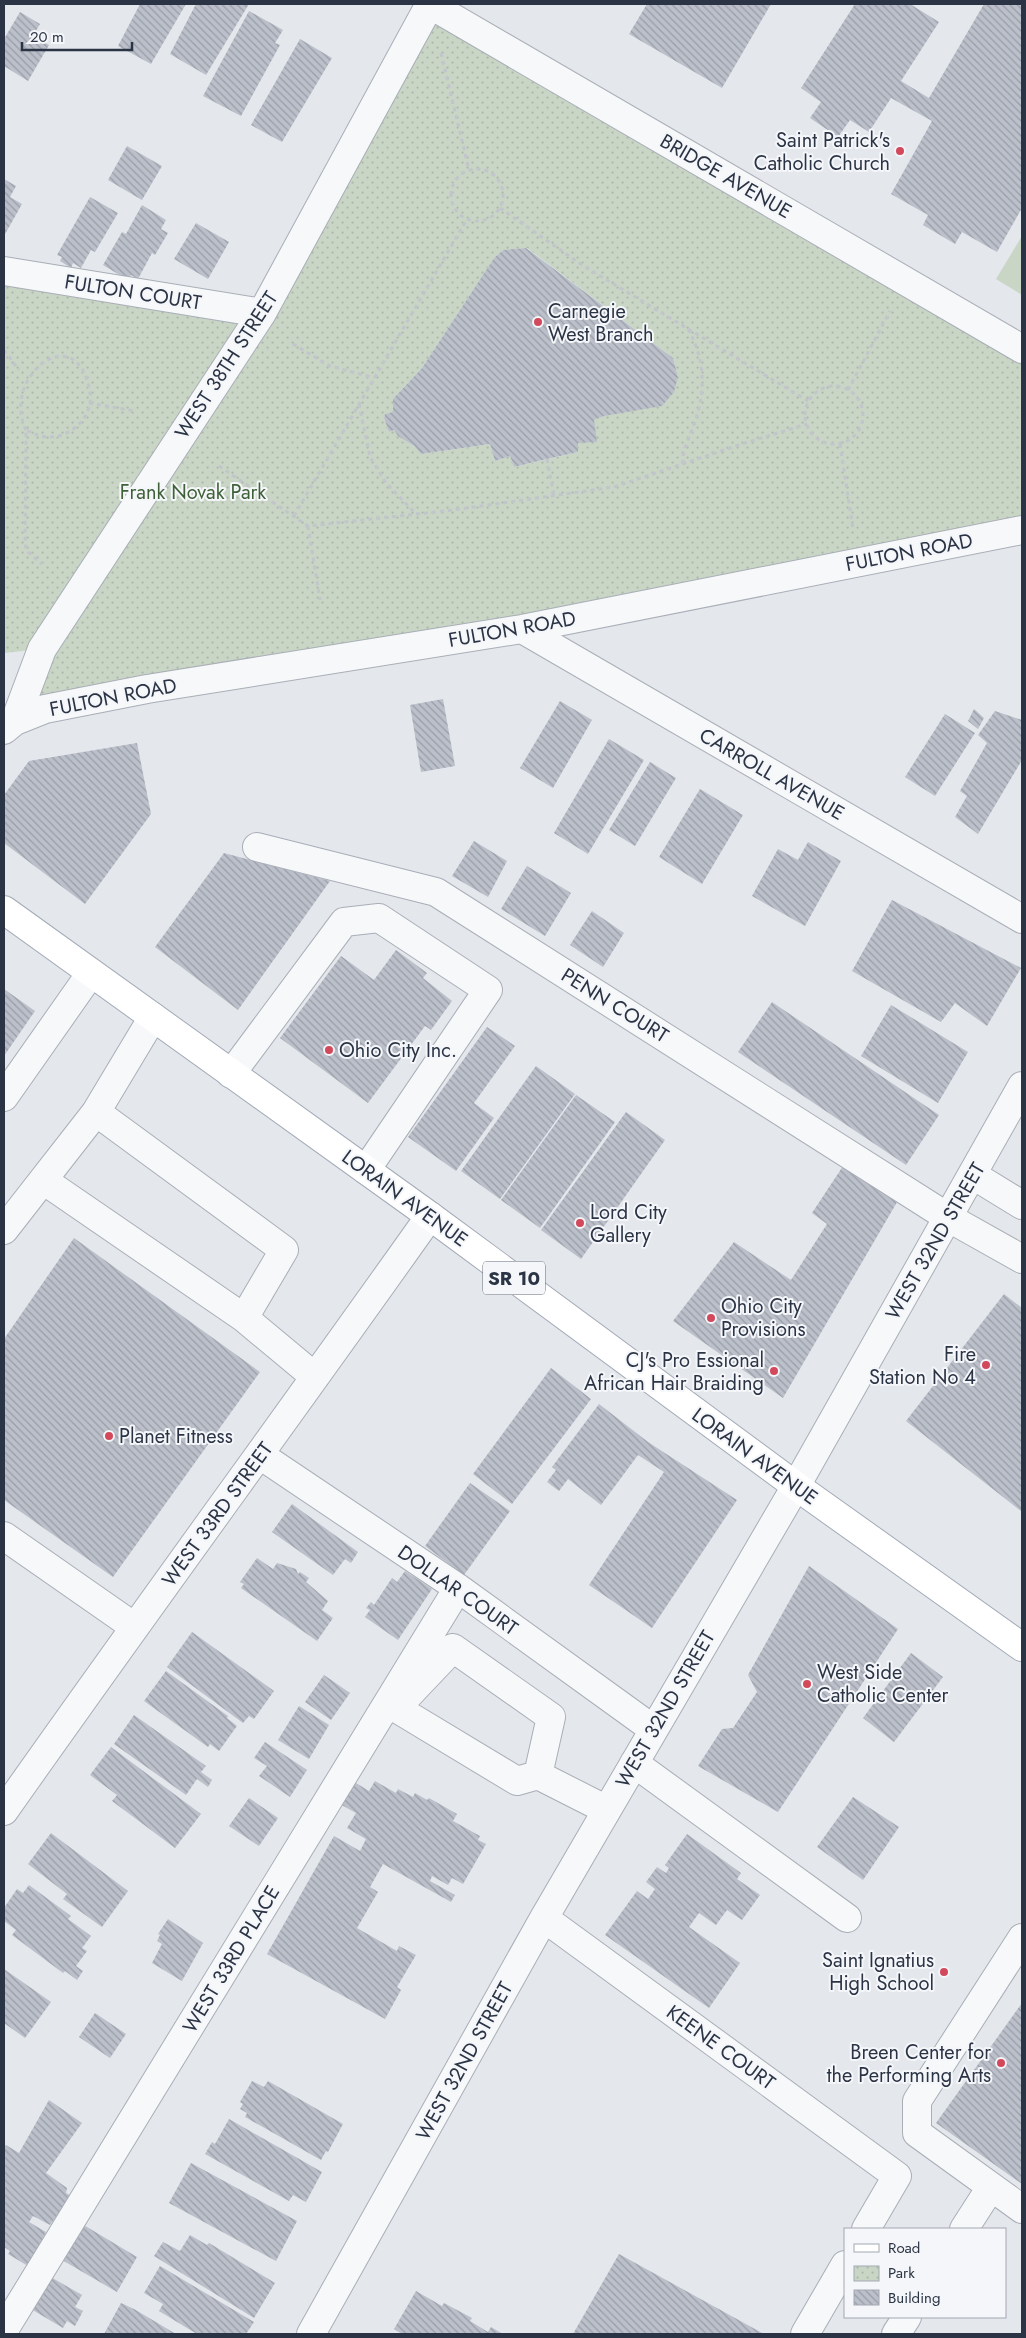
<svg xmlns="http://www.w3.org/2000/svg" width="1026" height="2338" viewBox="0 0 1026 2338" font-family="Jost,sans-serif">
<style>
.grass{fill:#c9d6c5}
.park{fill:url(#park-dots);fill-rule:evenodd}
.building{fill:url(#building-back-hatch)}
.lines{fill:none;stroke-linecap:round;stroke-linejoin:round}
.minor-casing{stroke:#a9aeb7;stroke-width:30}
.major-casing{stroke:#a3abb8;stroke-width:30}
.path{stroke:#c2c5cb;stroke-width:3;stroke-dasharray:4 4;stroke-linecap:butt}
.minor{stroke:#f7f8fa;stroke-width:28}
.major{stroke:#fff;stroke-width:28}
.poi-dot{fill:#d1495b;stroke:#f4f6f9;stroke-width:2}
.labels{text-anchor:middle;stroke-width:4;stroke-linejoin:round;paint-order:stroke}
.shield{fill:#f4f6f9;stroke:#676e7b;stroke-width:1}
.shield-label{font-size:19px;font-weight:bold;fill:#2b3445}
.poi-label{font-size:20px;fill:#2b3445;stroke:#f4f6f9;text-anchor:start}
.street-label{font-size:20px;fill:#2b3445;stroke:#f4f6f9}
.park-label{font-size:20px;fill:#3f6138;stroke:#f4f6f9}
</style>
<defs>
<pattern id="park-dots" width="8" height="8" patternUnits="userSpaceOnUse" patternTransform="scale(1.25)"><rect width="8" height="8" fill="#c9d6c5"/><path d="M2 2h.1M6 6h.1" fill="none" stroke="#adb8ab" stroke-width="1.8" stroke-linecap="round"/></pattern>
<pattern id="building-back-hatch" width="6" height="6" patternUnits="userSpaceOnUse" patternTransform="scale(1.25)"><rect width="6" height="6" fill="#bbc0ca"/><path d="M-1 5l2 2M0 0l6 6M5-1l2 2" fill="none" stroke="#989da6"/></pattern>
</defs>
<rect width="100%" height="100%" fill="#e4e7ec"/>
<!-- grass -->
<path class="grass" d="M1022 236V295L996 279Z"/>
<!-- park -->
<path class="park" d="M429 4 1022 349V530L15 721 41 649 4 653V271L262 313ZM527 248 673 358 678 377 675 383 594 420 578 443V452L514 467 510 456 495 461 490 444 421 454C414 443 401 441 394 430L389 432 384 418 385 414 393 412V399L422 368 494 258 503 250Z"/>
<!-- building -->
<path class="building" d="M140 4H186L151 64 118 46Z
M196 4H249L206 75 170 54Z
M647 4H771L722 88 629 34Z
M855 4H910L939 22 901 81 929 98 984 4H1022V208L997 252 962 232 955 244 923 225 928 215 891 194 932 121 891 98 869 132 850 120 838 137 810 118 821 102 801 88Z
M249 11 283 30 275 43 280 45 241 116 203 96Z
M20 12 40 24 33 36 49 45 28 81 4 66V39Z
M300 39 332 58 282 142 251 125Z
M127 146 162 166 142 200 108 180Z
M4 179 16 186 10 197 22 204 4 236Z
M90 197 118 213 95 252 91 250 81 268 73 263 71 268 60 261 62 257 57 255Z
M142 205 166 220 161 229 168 233 155 255 152 253 138 279 131 275 128 280 103 265 122 232 126 234Z
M196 223 229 242 208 279 174 259Z
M526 248 673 358 678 377 674 392 662 406 604 416 594 420 597 442 578 443V452L547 459 514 467 510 456 495 461 490 444 421 454 414 446 398 436 394 430 389 432 384 418 385 414 393 412V399L422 368 494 258 503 250Z
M443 699 455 766 421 772 410 705Z
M560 701 592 720 553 788 520 768Z
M974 709 984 718 978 729 968 721Z
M995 711 1022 720V760L978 834 955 817 967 796 960 791 987 743 978 735Z
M945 714 975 733 935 796 905 777Z
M609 739 644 760 588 854 554 833Z
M137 743 151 814 85 904 4 843V795L29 761Z
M650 762 676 778 635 846 609 830Z
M700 789 743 815 702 884 659 857Z
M474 841 507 861 488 897 452 876Z
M808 842 841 861 805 926 752 896 778 849 798 860Z
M224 853 330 881 238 1010 155 947Z
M527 866 571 893 545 936 501 909Z
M892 900 1021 968 987 1026 955 1003 941 1022 852 971Z
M592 911 624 933 603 967 570 945Z
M396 950 427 973 423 978 452 1001 431 1030 425 1026 368 1103 280 1038 341 956 374 980Z
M4 989 35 1011 4 1056Z
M772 1002 939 1115 906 1165 738 1052Z
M891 1005 968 1052 938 1103 861 1056Z
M487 1027 515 1046 474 1103 494 1118 456 1171 408 1137Z
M536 1066 575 1094 500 1199 461 1171Z
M576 1095 615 1122 540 1228 501 1200Z
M626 1112 665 1140 581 1259 541 1230Z
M847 1160 900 1197 783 1398 673 1321 734 1242 791 1280 827 1224 812 1213Z
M74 1238 260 1372 113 1577 4 1500V1339Z
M1004 1294 1022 1308V1512L906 1421Z
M551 1368 591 1399 512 1504 473 1474Z
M599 1404 648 1442 737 1500 652 1628 589 1585 664 1472 638 1455 601 1505 568 1479 559 1491 547 1482 556 1470 552 1467Z
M470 1483 510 1511 464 1575 425 1546Z
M292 1504 358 1552 351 1563 345 1559 333 1575 272 1532Z
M257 1558 273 1569 277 1563 296 1569 298 1574 300 1572 309 1578 306 1582 328 1601 322 1610 333 1618 317 1641 241 1588 244 1584 240 1582Z
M809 1566 898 1629 778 1812 698 1766 722 1729 733 1728 757 1692 748 1675Z
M405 1571 432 1589 398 1640 365 1617 370 1610 366 1608 371 1602 374 1605 392 1578 397 1582Z
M192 1632 274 1691 254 1719 249 1716 243 1723 167 1667Z
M911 1653 943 1677 894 1742 863 1718Z
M166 1671 228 1716 227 1718 237 1726 219 1751 210 1744 208 1747 144 1701Z
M324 1675 350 1693 331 1720 305 1702Z
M299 1706 329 1725 309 1759 278 1740Z
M134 1715 206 1766 201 1772 212 1780 208 1787 197 1779 186 1795 114 1744Z
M265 1742 307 1770 290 1797 259 1776 267 1766 254 1758Z
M111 1747 201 1814 175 1848 112 1801 117 1795 90 1775Z
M351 1780 369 1791 375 1781 396 1793 398 1789 413 1797 415 1793 427 1800 429 1798 457 1814 453 1821 480 1836 478 1840 486 1844 463 1884 452 1878 448 1885 432 1876 430 1881 455 1895 451 1902 383 1864 370 1887 378 1892 357 1928 397 1951 399 1946 416 1955 397 1987 401 1990 385 2019 267 1954 334 1836 360 1851 366 1839 347 1828 356 1813 338 1803Z
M853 1797 899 1827 863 1880 817 1847Z
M249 1798 278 1818 259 1846 229 1826Z
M51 1833 128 1891 102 1927 63 1899 67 1894 28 1864Z
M687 1834 741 1873 737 1879 760 1895 742 1920 727 1910 716 1925 699 1913 689 1927 740 1963 709 2008 605 1935 637 1891 648 1899 655 1889 646 1882 657 1867 666 1873 669 1868 665 1865Z
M29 1885 71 1916 68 1919 91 1936 82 1948 87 1951 76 1966 83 1971 77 1980 65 1971 63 1973 12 1935 16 1930 4 1921V1908L17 1889 23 1893Z
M168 1919 203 1943 182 1981 152 1963 162 1944 157 1941 160 1935 158 1934Z
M4 1969 51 2002 25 2038 4 2023Z
M1022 2003V2184L936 2123Z
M95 2013 126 2034 110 2058 79 2037Z
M252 2081 264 2087 268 2081 343 2124 328 2152 326 2151 321 2160 245 2117 247 2113 240 2109 243 2104 240 2102Z
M49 2100 82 2123 46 2173 67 2188 66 2193 71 2196 50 2225 33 2216 29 2222 46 2232 28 2266 8 2254 10 2251 4 2247V2146L6 2145 19 2153Z
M229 2119 322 2172 306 2202 293 2195 289 2201 205 2154 212 2142 215 2144Z
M191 2163 297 2221 276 2261 169 2203Z
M82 2224 137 2257 117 2292 62 2260Z
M190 2235 207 2245 209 2243 275 2283 254 2318 154 2256 163 2242 180 2251Z
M619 2254 764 2334H573Z
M160 2266 254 2322 246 2334H197L159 2311 163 2304 144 2293Z
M49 2276 82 2295 75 2307 83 2311 75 2326 67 2321 63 2328 31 2309Z
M416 2291 442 2306 444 2303 472 2318 470 2321 488 2332 491 2327 503 2334H402L394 2329Z
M121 2303 134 2309 176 2334H104Z"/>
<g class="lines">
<defs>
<path id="minor" d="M429 4 1022 349
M4 271 262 313
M522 629 1022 919
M15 721 42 649 262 313 430 4
M4 730 15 721 45 709 147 689 522 629 1022 530
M257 847 436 892 949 1218 1022 1259
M231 1074 344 922 379 918 488 990 366 1170
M4 1097 91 973
M96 1112 284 1250 244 1318 315 1377
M973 1175 1022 1205
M43 1180 244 1318
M4 1230 96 1112 153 1017
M260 1455 458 1588 653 1729
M4 1536 133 1626
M634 1763 847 1918
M538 1775 551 1717 453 1648 396 1708 517 1781 538 1775 607 1810
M4 1811C144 1612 289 1415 430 1216
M544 1918 897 2176 866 2229
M1022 1938 917 2101V2133L1022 2209
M964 2229 991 2187
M4 2330 458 1588
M311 2334 544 1918 796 1486 1022 1086
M805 2334 845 2265
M896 2334 907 2317"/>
<path id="major" d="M4 910 430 1216 796 1486 1022 1647"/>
</defs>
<!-- minor casing -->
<use href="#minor" class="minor-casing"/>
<!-- major casing -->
<use href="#major" class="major-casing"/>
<!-- path -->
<path class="path" d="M441 53 469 170
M451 195a26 26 0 1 1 52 0a26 26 0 1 1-52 0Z
M500 208 582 265 808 401
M293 344 330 366 374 378
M4 350 19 370
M805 415a29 29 0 1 1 58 0a29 29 0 1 1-58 0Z
M848 390 890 311
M89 403 135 411
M359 404 370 457 386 483 415 513
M26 430C0 377 77 316 90 392 94 416 71 438 48 437 40 437 33 433 26 430L25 544 27 551 42 564
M840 444 853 529
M547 459 554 496
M683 464C682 450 689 439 693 427 706 393 706 361 688 329
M219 466 308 526 453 510 614 487 745 443 807 424
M294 516 467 219
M308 526 320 600"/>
<!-- minor -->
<use href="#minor" class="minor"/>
<!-- major -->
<use href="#major" class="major"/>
</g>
<!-- markers -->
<g class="poi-dot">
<circle cx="900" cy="151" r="5"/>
<circle cx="538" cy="322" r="5"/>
<circle cx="329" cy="1050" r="5"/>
<circle cx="580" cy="1223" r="5"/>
<circle cx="711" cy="1318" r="5"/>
<circle cx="986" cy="1365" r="5"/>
<circle cx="774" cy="1371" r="5"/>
<circle cx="109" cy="1436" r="5"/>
<circle cx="807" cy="1684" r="5"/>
<circle cx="944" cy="1972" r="5"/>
<circle cx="1001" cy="2063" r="5"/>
</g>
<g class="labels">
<!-- shield labels -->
<rect class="shield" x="483" y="1261.5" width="62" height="33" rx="4"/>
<g class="shield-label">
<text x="514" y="1285">SR 10</text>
</g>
<!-- poi labels -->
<g class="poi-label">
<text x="890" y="147" text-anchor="end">Saint Patrick's<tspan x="890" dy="23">Catholic Church</tspan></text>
<text x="548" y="318">Carnegie<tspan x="548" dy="23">West Branch</tspan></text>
<text x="339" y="1057">Ohio City Inc.</text>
<text x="590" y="1219">Lord City<tspan x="590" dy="23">Gallery</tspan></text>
<text x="721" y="1313">Ohio City<tspan x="721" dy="23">Provisions</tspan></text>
<text x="976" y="1361" text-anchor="end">Fire<tspan x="976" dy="23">Station No 4</tspan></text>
<text x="764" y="1367" text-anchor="end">CJ's Pro Essional<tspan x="764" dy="23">African Hair Braiding</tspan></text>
<text x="119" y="1443">Planet Fitness</text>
<text x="817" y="1679">West Side<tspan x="817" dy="23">Catholic Center</tspan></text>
<text x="934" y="1967" text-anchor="end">Saint Ignatius<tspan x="934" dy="23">High School</tspan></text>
<text x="991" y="2059" text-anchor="end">Breen Center for<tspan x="991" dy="23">the Performing Arts</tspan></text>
</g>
<!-- street labels -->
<g class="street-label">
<text transform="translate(726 176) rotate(30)" y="7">BRIDGE AVENUE</text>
<text transform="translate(133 292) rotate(9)" y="7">FULTON COURT</text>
<text transform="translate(226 365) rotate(-57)" y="7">WEST 38TH STREET</text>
<text transform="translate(909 552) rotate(-11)" y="7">FULTON ROAD</text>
<text transform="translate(512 629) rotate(-10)" y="7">FULTON ROAD</text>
<text transform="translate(113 697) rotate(-11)" y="7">FULTON ROAD</text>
<text transform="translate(772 774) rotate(30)" y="7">CARROLL AVENUE</text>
<text transform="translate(615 1005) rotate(32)" y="7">PENN COURT</text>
<text transform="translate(405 1198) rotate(36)" y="7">LORAIN AVENUE</text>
<text transform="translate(935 1241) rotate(-60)" y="7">WEST 32ND STREET</text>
<text transform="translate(755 1456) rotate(36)" y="7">LORAIN AVENUE</text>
<text transform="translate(217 1514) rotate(-54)" y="7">WEST 33RD STREET</text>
<text transform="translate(458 1590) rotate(35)" y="7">DOLLAR COURT</text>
<text transform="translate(665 1709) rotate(-60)" y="7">WEST 32ND STREET</text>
<text transform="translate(231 1959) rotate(-59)" y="7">WEST 33RD PLACE</text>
<text transform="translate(721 2047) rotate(36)" y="7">KEENE COURT</text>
<text transform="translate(464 2061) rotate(-61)" y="7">WEST 32ND STREET</text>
</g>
<!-- park labels -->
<g class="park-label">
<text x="193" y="499">Frank Novak Park</text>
</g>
</g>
<!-- border -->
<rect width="1026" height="2338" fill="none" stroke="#2b3445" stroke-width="10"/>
<!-- legend -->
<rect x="844" y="2228" width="162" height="90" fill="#f4f6f9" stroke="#a4a8b1"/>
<rect x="854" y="2244" width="25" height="8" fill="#ffffff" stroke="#a4a8b1"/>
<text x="888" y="2253" font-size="15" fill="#2b3445">Road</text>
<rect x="854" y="2266" width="25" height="15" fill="url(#park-dots)" stroke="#a4a8b1"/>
<text x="888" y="2278" font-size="15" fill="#2b3445">Park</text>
<rect x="854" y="2290" width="25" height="15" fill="url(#building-back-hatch)" stroke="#a4a8b1"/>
<text x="888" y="2303" font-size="15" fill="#2b3445">Building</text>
<!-- scale -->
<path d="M22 42v8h110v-8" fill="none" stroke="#2b3445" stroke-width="2.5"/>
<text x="30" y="42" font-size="15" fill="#2b3445" stroke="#f4f6f9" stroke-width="4" paint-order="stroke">20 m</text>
</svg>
